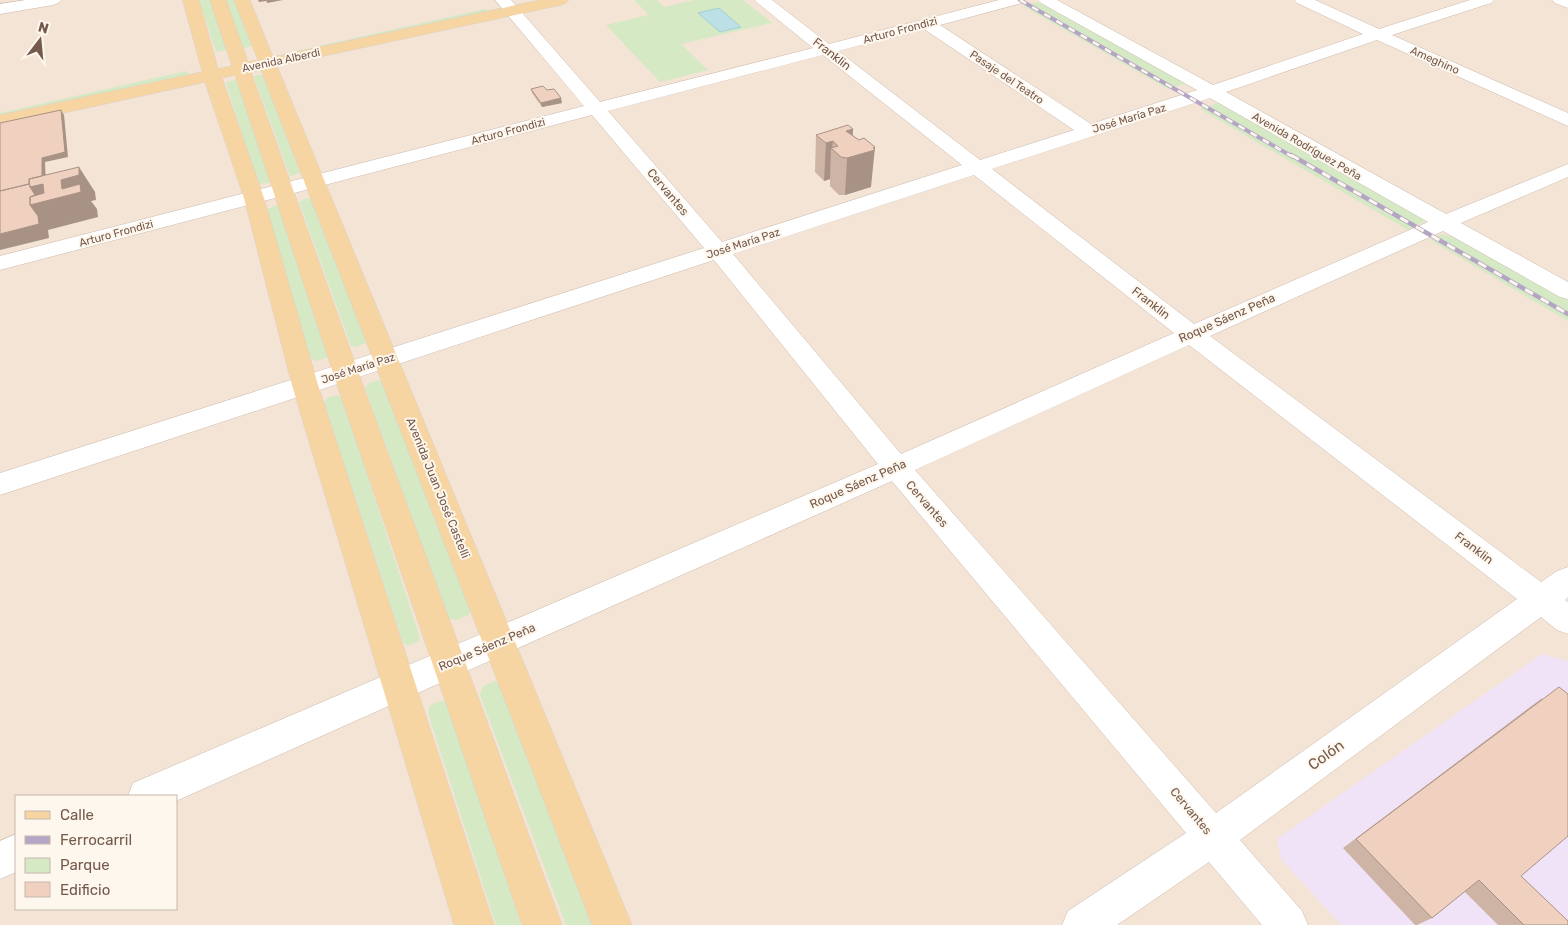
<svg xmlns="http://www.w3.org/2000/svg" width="1568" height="925" viewBox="0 0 1568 925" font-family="Rubik,sans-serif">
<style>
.residential{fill:#f3e4d5;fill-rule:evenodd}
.education{fill:#f0e3f8}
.green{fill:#d5e9c5}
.water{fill:#bce0e5;stroke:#a2d0d6}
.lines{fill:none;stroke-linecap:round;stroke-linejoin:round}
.minor-casing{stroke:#cdbaad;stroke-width:1}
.major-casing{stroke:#d8d1cd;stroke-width:1}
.minor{fill:#fff;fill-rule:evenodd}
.major{fill:#f7d5a2;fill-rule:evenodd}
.rail-far1-casing{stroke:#b5a5c5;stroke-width:4}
.rail-casing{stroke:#b5a5c5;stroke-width:4.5}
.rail-far1{stroke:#fef7ed;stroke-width:2.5;stroke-dasharray:7;stroke-linecap:butt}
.rail{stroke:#fef7ed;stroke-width:3;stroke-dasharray:9;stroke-linecap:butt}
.wall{fill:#ceb4a4}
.shaded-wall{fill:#a89286}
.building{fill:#f0d1bf;stroke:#a89286}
.labels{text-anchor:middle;stroke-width:4;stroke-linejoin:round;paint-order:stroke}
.far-street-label{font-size:11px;fill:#74594c;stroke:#fef7ed}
.street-label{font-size:12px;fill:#74594c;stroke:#fef7ed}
.near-street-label{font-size:15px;fill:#74594c;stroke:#fef7ed}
</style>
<rect width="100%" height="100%" fill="#fcf3e7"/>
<!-- residential -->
<path class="residential" d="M0 0H1568V925H0ZM16 796H176V909H16Z"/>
<!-- education -->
<path class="education" d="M1542 654 1568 661V925H1341L1281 859 1277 839Z"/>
<!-- green -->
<path class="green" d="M199 0H210L227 50 216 52Z
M224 0H234L252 46 243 48Z
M634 0H657L664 7 694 0H743L772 23 681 44 708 70 660 82 606 25 649 15Z
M1038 2 1187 83 1168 89 1023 6Z
M485 9 490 12 285 56 284 54Z
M186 71 190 75 0 118V113Z
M255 75H263L301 173 290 176 254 77Z
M234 80 237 81 270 181 268 183 258 184 226 83Z
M1221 102 1426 220 1408 230 1200 109Z
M307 198 311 199 367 342 356 347 351 346 299 202Z
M277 205 279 207 329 352 327 358 315 361 309 358 266 210Z
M1442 234 1454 237 1568 301V321L1430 240Z
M379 380 383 382 471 609 469 615 456 620 449 619 365 388 369 383Z
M337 395 342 397 419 635V641L409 646 403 643 324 403 327 398Z
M495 681 504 685 596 925H566L480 695 483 686Z
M440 701 449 703 521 925H496L428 713 430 705Z"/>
<!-- water -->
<path class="water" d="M719 8 741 27 720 32 698 13Z"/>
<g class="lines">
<defs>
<path id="minor" d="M26 0H61L58 3 53 5 0 14V4Z
M495 0H511L600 102 813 48 754 0H772L829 44 999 0H1025L1022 3 940 25 1091 124 1197 90 1041 3 1038 0H1057L1213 85 1363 34 1297 3 1294 0H1315L1379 29 1470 0H1494L1491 3 1392 35 1568 113V126L1377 40 1226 92 1446 214 1568 164V177L1461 223 1568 282V299L1560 297 1443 231 1210 336 1541 582 1557 571 1568 567V597L1565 600 1568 602V634L1557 630 1541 617 1240 840 1302 911 1308 925H1262L1209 862 1117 925H1062L1068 911 1186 833 892 481 176 801V796H128L133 783 878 464 714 260 0 495V473L704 248 592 115 0 270V256L584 106ZM924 29 1074 130 980 160 838 51ZM823 55 962 165 722 242 608 111ZM1210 98 1428 222 1194 324 992 169ZM974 175 1174 333 901 454 733 254ZM1189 345 1517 599 1216 813 915 470Z
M1552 0H1568V8L1555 3Z
M16 834V872L0 879V841Z"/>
<path id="major" d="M183 0H199L218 69 232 66 210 0H226L248 62 258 60 234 0H250L273 57 540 0H569L566 3 561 5 277 66 632 925H592L261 70 251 72 364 388 562 925H522L338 388 235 75 222 78 264 198 318 385 494 925H454L292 385 244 198 205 82 0 127V115L202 72Z"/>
</defs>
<!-- minor casing -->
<use href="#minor" class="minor-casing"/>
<!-- major casing -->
<use href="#major" class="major-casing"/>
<!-- minor -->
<use href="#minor" class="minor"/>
<!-- major -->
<use href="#major" class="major"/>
<defs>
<path id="rail-far1" d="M1020 0 1293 157"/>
<path id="rail" d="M1291 155 1568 314"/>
</defs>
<!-- rail-far1 casing -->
<use href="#rail-far1" class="rail-far1-casing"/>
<!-- rail casing -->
<use href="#rail" class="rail-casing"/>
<!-- rail-far1 -->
<use href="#rail-far1" class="rail-far1"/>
<!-- rail -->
<use href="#rail" class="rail"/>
</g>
<!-- wall -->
<path class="wall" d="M531 89 547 90 562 103 542 107 532 93Z
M816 135 853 136 859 140 871 187 845 195H839L830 186V179L824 181 815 172Z
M1542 698 1521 876 1568 925H1498L1464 891 1432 918 1417 925H1415L1343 848Z"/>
<!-- shaded-wall -->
<path class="shaded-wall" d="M258 0H266V1L259 2Z
M266 0H283L267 3Z
M561 98 562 103 542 107 541 103Z
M61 110 64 115 68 157 45 162 46 188 62 189 61 180 79 167 95 192 96 200 91 201 97 209 98 217 48 230 49 238 0 250V234L30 205V187Z
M853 129 852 156 875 147 871 187 845 195 847 158 846 131Z
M833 141 832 149 831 148 830 179 824 181 826 143Z"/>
<!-- building -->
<path class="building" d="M543 86 547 90 554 89 561 98 541 103 531 89Z
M61 110 65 152 42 158V176L29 179V184L0 191V123Z
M848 125 853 129 846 131 859 140 864 138 875 147 873 148 875 150 847 158 841 157 831 148 838 146 833 141 826 143 816 135Z
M79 167V175L61 180 62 189 80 184 81 192 30 205V197L44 193 43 184 30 187 29 179Z
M29 184 30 187 35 195 30 197V205L38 216 39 224 0 234V191Z
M1559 687 1568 694V836L1521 876 1568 921V925H1524L1479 880 1432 918 1356 839Z"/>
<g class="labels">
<!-- far-street labels -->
<g class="far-street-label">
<text transform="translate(900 30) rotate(-15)" y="4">Arturo Frondizi</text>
<text transform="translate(281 60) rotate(-12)" y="4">Avenida Alberdi</text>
<text transform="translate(1435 60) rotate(24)" y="4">Ameghino</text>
<text transform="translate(1007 77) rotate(34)" y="4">Pasaje del Teatro</text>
<text transform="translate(1129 118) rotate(-17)" y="4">José María Paz</text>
<text transform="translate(508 131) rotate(-15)" y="4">Arturo Frondizi</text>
<text transform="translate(1307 146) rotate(30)" y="4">Avenida Rodríguez Peña</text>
<text transform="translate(116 233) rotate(-15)" y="4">Arturo Frondizi</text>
<text transform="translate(743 243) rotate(-18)" y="4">José María Paz</text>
<text transform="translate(358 368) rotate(-18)" y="4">José María Paz</text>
</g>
<!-- street labels -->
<g class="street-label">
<text transform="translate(832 54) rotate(38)" y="4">Franklin</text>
<text transform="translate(668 192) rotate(50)" y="4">Cervantes</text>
<text transform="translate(1151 303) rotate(38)" y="4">Franklin</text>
<text transform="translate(1227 318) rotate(-24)" y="4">Roque Sáenz Peña</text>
<text transform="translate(858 484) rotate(-24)" y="4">Roque Sáenz Peña</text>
<text transform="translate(438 488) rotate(68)" y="4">Avenida Juan José Castelli</text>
<text transform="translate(927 504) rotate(49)" y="4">Cervantes</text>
<text transform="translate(1474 548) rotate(37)" y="4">Franklin</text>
<text transform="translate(487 647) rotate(-23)" y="4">Roque Sáenz Peña</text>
<text transform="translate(1191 811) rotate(50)" y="4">Cervantes</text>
</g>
<!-- near-street labels -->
<g class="near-street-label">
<text transform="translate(1326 755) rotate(-36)" y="5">Colón</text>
</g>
</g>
<!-- legend -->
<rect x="15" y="795" width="162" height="115" fill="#fef7ed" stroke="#c7b8ad"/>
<rect x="25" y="811" width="25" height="8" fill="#f7d5a2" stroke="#c7b8ad"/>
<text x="60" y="820" font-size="15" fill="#74594c">Calle</text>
<rect x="25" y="836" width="25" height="8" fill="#b5a5c5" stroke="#c7b8ad"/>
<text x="60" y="845" font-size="15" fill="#74594c">Ferrocarril</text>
<rect x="25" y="858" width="25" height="15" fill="#d5e9c5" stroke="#c7b8ad"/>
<text x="60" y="870" font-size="15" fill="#74594c">Parque</text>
<rect x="25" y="882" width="25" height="15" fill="#f0d1bf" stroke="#c7b8ad"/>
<text x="60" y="895" font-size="15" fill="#74594c">Edificio</text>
<!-- north arrow -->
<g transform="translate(40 40) rotate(16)" stroke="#fef7ed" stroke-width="4" paint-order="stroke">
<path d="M0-4L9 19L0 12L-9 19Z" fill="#74594c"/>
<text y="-8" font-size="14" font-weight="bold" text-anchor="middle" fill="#74594c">N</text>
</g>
</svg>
